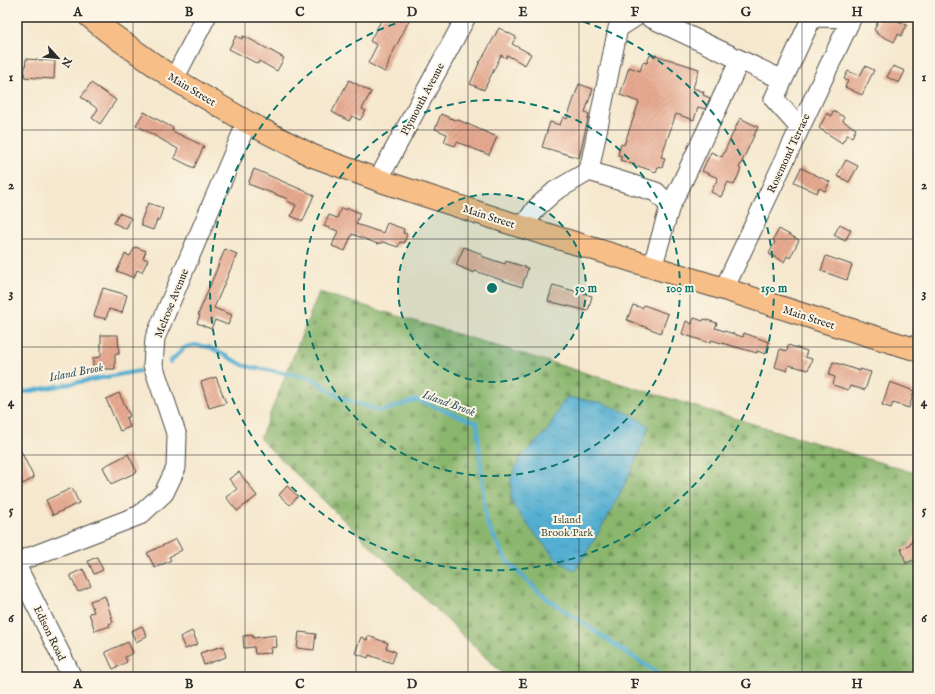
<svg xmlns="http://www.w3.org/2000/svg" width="935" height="694" viewBox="0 0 935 694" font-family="'IM FELL English',serif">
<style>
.forest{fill:url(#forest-firs);stroke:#5a704c}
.water{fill:url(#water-ripples);stroke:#406d7e}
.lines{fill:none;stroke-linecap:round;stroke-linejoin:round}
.stream{stroke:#55afd2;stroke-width:4}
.building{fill:url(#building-hatch)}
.minor-casing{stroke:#494743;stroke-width:21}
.major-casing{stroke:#494743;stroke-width:24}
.minor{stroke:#fff;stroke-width:19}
.major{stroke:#f7be88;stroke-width:22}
.grid{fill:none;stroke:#2b2b2b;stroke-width:1;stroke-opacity:0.55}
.ring{fill:none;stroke:#0f766e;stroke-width:2;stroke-dasharray:7 5}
.labels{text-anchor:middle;stroke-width:4;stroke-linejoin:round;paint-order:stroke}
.street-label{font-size:11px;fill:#2b2b2b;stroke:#fcf5e5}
.park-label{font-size:11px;fill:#4c5640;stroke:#fcf5e5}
.water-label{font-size:12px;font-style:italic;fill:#3a5965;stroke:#fcf5e5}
.centre{fill:#0f766e;stroke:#fcf5e5;stroke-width:2}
.ring-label{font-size:12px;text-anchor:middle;font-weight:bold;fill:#0f766e;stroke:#fcf5e5;stroke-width:4;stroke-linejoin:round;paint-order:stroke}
.neatline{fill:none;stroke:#2b2b2b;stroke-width:1.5}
.grid-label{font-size:13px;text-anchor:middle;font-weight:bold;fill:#2b2b2b}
</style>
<defs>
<pattern id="forest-firs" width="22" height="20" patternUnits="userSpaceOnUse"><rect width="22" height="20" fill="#8ab66e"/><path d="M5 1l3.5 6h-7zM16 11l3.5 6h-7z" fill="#71945b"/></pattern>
<pattern id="water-ripples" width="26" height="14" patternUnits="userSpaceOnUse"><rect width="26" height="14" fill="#55afd2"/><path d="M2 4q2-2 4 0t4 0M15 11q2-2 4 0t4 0" fill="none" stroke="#478fab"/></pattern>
<pattern id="building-hatch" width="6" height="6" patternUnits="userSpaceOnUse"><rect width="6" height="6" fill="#e7aa91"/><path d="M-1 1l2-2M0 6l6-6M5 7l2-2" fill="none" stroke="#c6927d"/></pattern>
</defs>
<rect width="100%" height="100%" fill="#fcf5e5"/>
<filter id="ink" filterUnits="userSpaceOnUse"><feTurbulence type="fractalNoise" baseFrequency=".025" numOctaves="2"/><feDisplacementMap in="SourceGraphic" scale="8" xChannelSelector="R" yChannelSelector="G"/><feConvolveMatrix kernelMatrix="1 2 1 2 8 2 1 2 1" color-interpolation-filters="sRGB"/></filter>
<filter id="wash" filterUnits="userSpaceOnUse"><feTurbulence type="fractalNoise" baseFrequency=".012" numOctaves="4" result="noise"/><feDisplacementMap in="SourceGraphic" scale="16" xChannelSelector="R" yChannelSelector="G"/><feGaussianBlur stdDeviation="0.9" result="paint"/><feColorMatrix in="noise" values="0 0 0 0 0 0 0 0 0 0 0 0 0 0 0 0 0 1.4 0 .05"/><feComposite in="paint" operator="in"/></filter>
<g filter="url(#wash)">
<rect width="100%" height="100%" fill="#f5e8ce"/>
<!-- forest -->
<path class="forest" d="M319 292 918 474V677H506L260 439Z"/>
<!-- water -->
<path class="water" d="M567 397 603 403 630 414 649 426C632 477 604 525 575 571L557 560 530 528 511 502V478L520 458 547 431 562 403Z"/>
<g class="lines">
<!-- stream -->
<path class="stream" d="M170 362 185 347 195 345 209 347 245 366 312 378 341 398 381 411 417 400 477 423 486 522 507 561 542 595 627 653 664 677
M17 390 26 392 139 371"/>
</g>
<g id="blocks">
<!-- building -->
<path class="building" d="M383 17H411L388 62 389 63 385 72 368 63 377 45 370 41Z
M880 17H890L907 25 901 36 898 34 894 42 876 33 877 32 874 30Z
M499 28 516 37 512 44 531 54 525 65 507 55 506 58 501 55 484 90 470 84 480 61H481Z
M236 36 242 39 243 36 246 37 284 58 277 71 259 61 258 64 229 49Z
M650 55 655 57V55L699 69 693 88 704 92 703 95 710 98 705 109 698 107 694 120 676 114 661 157 665 158 662 168 658 167 656 172 620 160 622 156 618 155 621 144 624 145 639 102 620 95 629 67 640 71 643 62 647 63Z
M26 59 55 61 54 79 24 77Z
M865 66 874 70 862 95 845 87 848 81 844 79 848 71 860 76Z
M893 66 905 71 899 83 887 77Z
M349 80 371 92 362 109 366 111 360 120 352 116 349 121 332 112Z
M91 83 116 100 100 124 92 118 98 109 81 97Z
M579 84 593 89 585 112 589 114 579 158 542 147 550 122 560 125 563 117 567 119Z
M833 111 844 117 843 121 856 129 852 137 847 135 842 143 819 128 827 113 831 116Z
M144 112 173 128 172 131 204 146 194 168 174 158 178 149 136 125Z
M441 114 455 120 456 119 497 137 489 155 457 142 455 146 444 142 447 134 435 129Z
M740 118 758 127 739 168 741 169 734 185 728 182 721 197 711 192 718 178 702 171 711 152 722 157Z
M846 160 858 166 849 182 837 176Z
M801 168 830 182 825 191 819 188 817 193 794 182Z
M254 169 314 195 303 221 291 216 296 205 287 201 288 199 248 184Z
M148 203 163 208 159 220H157L153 230 142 226 141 221Z
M341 208 347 210 348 208 360 213 356 224 383 233 387 223 404 229 403 233 407 234 404 243 400 242 398 247 383 242 378 244 352 234 345 251 332 246 338 231 324 226 329 215 337 218Z
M119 213 131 218 126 229 114 223Z
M840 224 851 230 845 241 834 235Z
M779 229 799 240 790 258 787 256 784 262 769 254 775 242 773 240Z
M135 247 146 251 143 258 148 260 142 272 137 270 134 278 117 271 125 254 130 256Z
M464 247 482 254 481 256 505 264 506 261 528 268 522 287 475 271 474 273 456 265Z
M225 249 237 254 214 308 232 315 228 325 215 320 211 329 197 323 200 315H198Z
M826 256 852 265 847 280 821 271Z
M553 285 592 296 588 311 548 301Z
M103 288 127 295 122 313 109 309 106 319 94 316Z
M633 305 642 308 644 305 668 314 661 333 627 320Z
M694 318 703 321 704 319 717 323 715 328 743 337 744 333 769 342 766 354 757 351V353L711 340 710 343 682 334 686 321 692 324Z
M101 335H118L119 354H115V369H93V358L101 357Z
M788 345 807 351 805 357 812 359 808 370 789 365 787 371 775 367 780 349 787 351Z
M833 362 860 371V369L871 372 865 390 850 386 848 390 833 385 835 377 829 375Z
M216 377 226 403 209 408 201 382Z
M890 382 914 391 909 408 893 403 891 408 882 405Z
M119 393 130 416 126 418 130 427 120 431 106 399Z
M17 443 34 478 23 484 17 473Z
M128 454 137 472 111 484 103 467Z
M239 472 257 496 237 511 226 497 237 489 229 479Z
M287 486 298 496 290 505 279 495Z
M72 488 79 503 53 515 46 500Z
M918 531V559L906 563 901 549 909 546Z
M176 539 182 550 169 557 171 560 155 568 147 553Z
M97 557 103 570 94 574 88 561Z
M83 569 91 586 78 592 70 575Z
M105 596 113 622 109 624 110 626 95 631 89 613 94 612 90 601Z
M142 626 147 636 136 642 131 631Z
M192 631 198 644 185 649 180 637Z
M299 632 316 634 314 650 297 648Z
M253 635V638L276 635 277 647 270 648 271 653 255 654 254 647 244 648 243 636Z
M368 636 388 643 386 648 396 652 392 663 369 655 368 658 355 653 361 637 367 640Z
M128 642 133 653 125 657 127 662 113 669 105 652Z
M223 646 226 657 204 665 200 653Z"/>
</g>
</g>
<g filter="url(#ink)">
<use href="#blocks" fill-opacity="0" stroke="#494743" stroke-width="1"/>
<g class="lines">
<defs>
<path id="minor" d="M649 17 783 80
M812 17 852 18
M174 79 206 17
M800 128 774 99 812 17
M589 171 656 192 670 206 652 268
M378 180 466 17
M670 206 679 189 740 60
M523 227 536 208 555 191 589 171 618 28 635 17
M724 289 852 17
M17 562 140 515 164 493 176 468 177 436 153 365 155 338 247 122
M17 567 72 677"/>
<path id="major" d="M90 17 107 31 174 79 247 122 313 156 378 180 516 225 724 289 832 324 918 350"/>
</defs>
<!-- minor casing -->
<use href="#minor" class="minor-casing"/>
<!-- major casing -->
<use href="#major" class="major-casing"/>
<!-- minor -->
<use href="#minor" class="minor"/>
<!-- major -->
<use href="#major" class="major"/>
</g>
</g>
<!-- grid -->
<path class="grid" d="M133 17V677M245 17V677M356 17V677M468 17V677M579 17V677M690 17V677M802 17V677M17 130H918M17 239H918M17 347H918M17 455H918M17 564H918"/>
<!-- distance rings -->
<circle cx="492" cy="288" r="94" fill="#0f766e" fill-opacity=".12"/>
<g class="ring">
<circle cx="492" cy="288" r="94"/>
<circle cx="492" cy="288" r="188"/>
<path d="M572 18A282 282 0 1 1 412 18"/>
</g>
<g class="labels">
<!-- street labels -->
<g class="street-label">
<text transform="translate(192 89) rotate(31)" y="4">Main Street</text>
<text transform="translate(422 99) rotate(-62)" y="4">Plymouth Avenue</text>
<text transform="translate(788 153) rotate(-65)" y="4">Rosemond Terrace</text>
<text transform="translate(489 216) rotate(18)" y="4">Main Street</text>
<text transform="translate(171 303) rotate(-68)" y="4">Melrose Avenue</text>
<text transform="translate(809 317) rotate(18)" y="4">Main Street</text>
<text transform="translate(50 633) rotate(64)" y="4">Edison Road</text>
</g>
<!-- park labels -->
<g class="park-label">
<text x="567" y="523">Island<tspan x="567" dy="13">Brook Park</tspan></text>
</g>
<!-- water labels -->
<g class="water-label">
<text transform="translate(76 372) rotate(-11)" y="4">Island Brook</text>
<text transform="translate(449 403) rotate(20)" y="4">Island Brook</text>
</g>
</g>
<circle cx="492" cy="288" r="6" class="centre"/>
<g class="ring-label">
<text x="586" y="292">50 m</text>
<text x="680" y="292">100 m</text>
<text x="774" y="292">150 m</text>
</g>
<!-- margin -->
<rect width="935" height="694" fill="none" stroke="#fcf5e5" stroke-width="44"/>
<!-- north arrow -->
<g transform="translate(58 58) rotate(117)" stroke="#fcf5e5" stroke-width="3" paint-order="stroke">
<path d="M0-3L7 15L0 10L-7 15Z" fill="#2b2b2b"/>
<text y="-6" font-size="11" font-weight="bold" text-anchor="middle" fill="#2b2b2b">N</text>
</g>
<rect x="22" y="22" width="891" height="650" class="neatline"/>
<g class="grid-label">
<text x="78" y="16">A</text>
<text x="189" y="16">B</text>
<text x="300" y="16">C</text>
<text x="412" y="16">D</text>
<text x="523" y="16">E</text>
<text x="635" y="16">F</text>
<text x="746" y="16">G</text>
<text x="857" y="16">H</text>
<text x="11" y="81">1</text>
<text x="924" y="81">1</text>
<text x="11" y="189">2</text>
<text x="924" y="189">2</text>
<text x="11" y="297">3</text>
<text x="924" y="297">3</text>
<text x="11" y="406">4</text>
<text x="924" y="406">4</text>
<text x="11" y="514">5</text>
<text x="924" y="514">5</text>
<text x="11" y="622">6</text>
<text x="924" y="622">6</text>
<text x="78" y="688">A</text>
<text x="189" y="688">B</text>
<text x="300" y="688">C</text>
<text x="412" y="688">D</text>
<text x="523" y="688">E</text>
<text x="635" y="688">F</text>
<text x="746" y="688">G</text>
<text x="857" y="688">H</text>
</g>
</svg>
